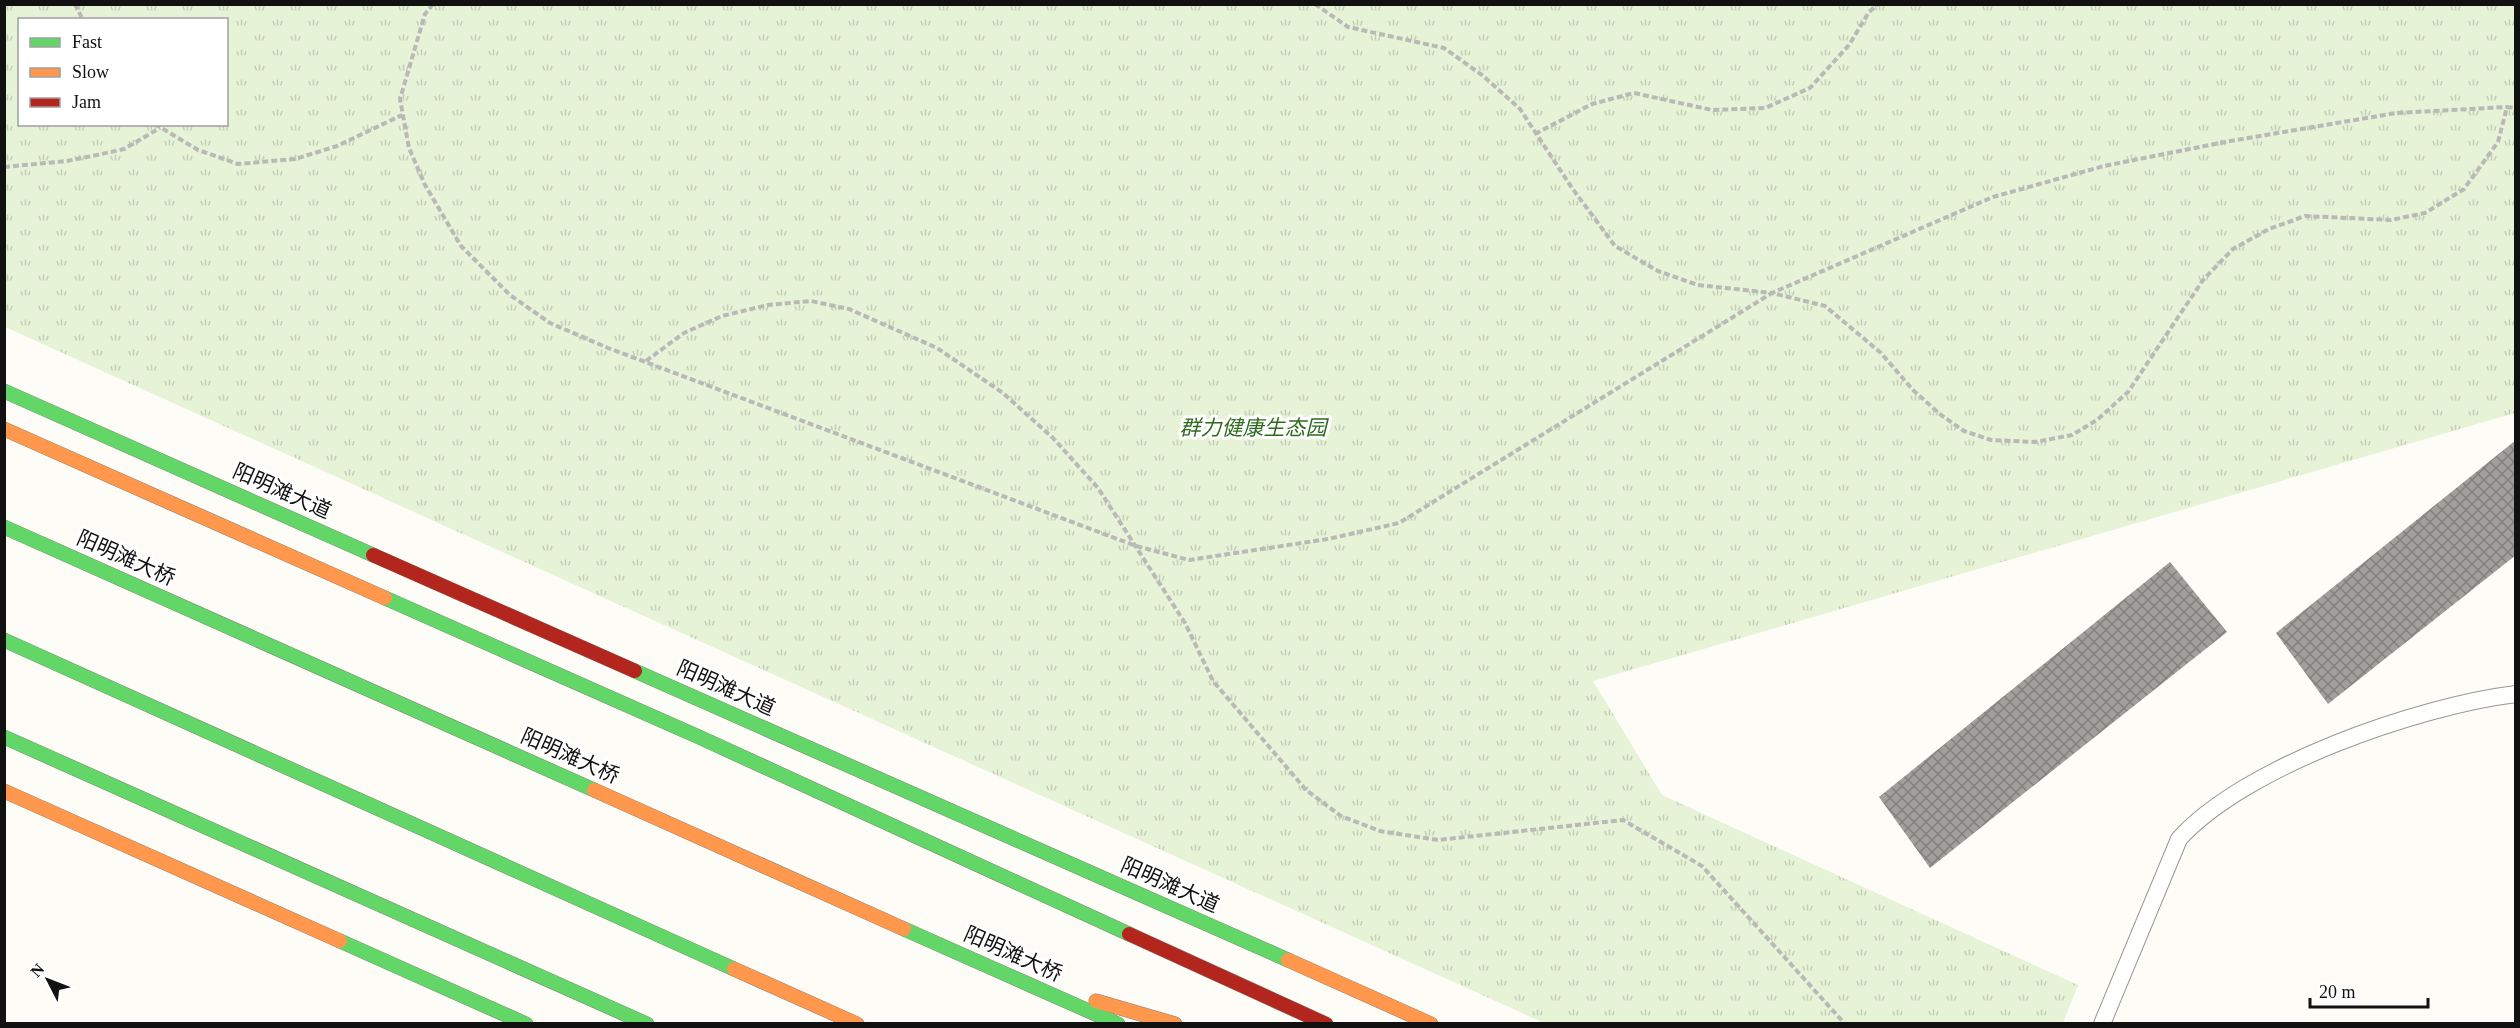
<svg xmlns="http://www.w3.org/2000/svg" width="2520" height="1028" viewBox="0 0 2520 1028" font-family="'Times New Roman','Noto Sans SC',serif">
<style>
.park{fill:url(#park-tufts);fill-rule:evenodd}
.building{fill:url(#building-cross-hatch)}
.lines{fill:none;stroke-linecap:round;stroke-linejoin:round}
.lane-casing{stroke:#979795;stroke-width:18}
.fast-casing{stroke:#858482;stroke-width:15}
.slow-casing{stroke:#858482;stroke-width:15}
.jam-casing{stroke:#858482;stroke-width:15}
.path{stroke:#b9b9b8;stroke-width:4;stroke-dasharray:6 3;stroke-linecap:butt}
.lane{stroke:#fffffe;stroke-width:16}
.fast{stroke:#63d668;stroke-width:14}
.slow{stroke:#ff974d;stroke-width:14}
.jam{stroke:#b3261e;stroke-width:14}
.labels{text-anchor:middle;stroke-width:6;stroke-linejoin:round;paint-order:stroke}
.park-label{font-size:21px;font-style:italic;fill:#2f6b1f;stroke:#fff}
.street-label{font-size:21px;fill:#111;stroke:#fff}
</style>
<defs>
<pattern id="park-tufts" width="24" height="20" patternUnits="userSpaceOnUse" patternTransform="scale(1.5)"><rect width="24" height="20" fill="#e7f3d7"/><path d="M3 7l-1-3M5 7V3M7 7l1-3M15 17l-1-3M17 17v-4M19 17l1-3" fill="none" stroke="#c5cfb8"/></pattern>
<pattern id="building-cross-hatch" width="8" height="8" patternUnits="userSpaceOnUse" patternTransform="scale(1.5)"><rect width="8" height="8" fill="#a19f9c"/><path d="M0 0l8 8M0 8l8-8" fill="none" stroke="#82807e"/></pattern>
</defs>
<rect width="100%" height="100%" fill="#fdfcf7"/>
<!-- park -->
<path class="park" d="M5 4 2515 5V413L1593 681 1662 795 2078 985 2063 1023H1544L5 327ZM20 20H226V124H20Z"/>
<!-- building -->
<path class="building" d="M2516 440V555L2328 704 2276 633Z
M2170 562 2227 632 1930 868 1879 797Z"/>
<g class="lines">
<defs>
<path id="lane" d="M2102 1024 2179 839C2245 766 2418 706 2516 694"/>
<path id="fast" d="M4 391 373 555
M4 527 594 790
M385 598 699 737 1129 934
M4 640 734 969
M635 671 1288 960
M4 737 647 1024
M904 929 1118 1024
M340 941 526 1024"/>
<path id="slow" d="M4 429 385 598
M594 790 904 929
M4 791 340 941
M1288 960 1431 1024
M734 969 857 1024
M1096 1001 1175 1024"/>
<path id="jam" d="M373 555 635 671
M1129 934 1326 1024"/>
</defs>
<!-- lane casing -->
<use href="#lane" class="lane-casing"/>
<!-- fast casing -->
<use href="#fast" class="fast-casing"/>
<!-- slow casing -->
<use href="#slow" class="slow-casing"/>
<!-- jam casing -->
<use href="#jam" class="jam-casing"/>
<!-- path -->
<path class="path" d="M75 4 83 20
M433 4 425 14 400 99 409 148 425 185 461 246 510 295 550 323 608 348 1136 546 1189 560 1328 539 1399 523 1772 293 1825 306 1881 353 1913 390 1941 415 1964 431 1991 440 2035 442 2072 435 2097 420 2128 392 2203 280 2233 249 2269 229 2305 216 2391 220 2425 213 2464 189 2498 142 2507 107 2516 108
M1315 4 1348 27 1444 48 1482 75 1520 109 1572 188 1615 246 1658 271 1698 285 1772 293 1993 197 2104 166 2230 141 2396 113 2507 107
M155 124 198 150 238 164 295 159 337 146 402 115
M1535 134 1592 104 1634 93 1712 110 1765 108 1810 88 1849 45 1869 12 1878 4
M4 167 67 161 97 155 124 149 160 128
M646 361 684 333 722 316 768 305 811 301 849 309 937 348 1003 393 1053 438 1098 488 1185 623 1213 681 1306 790 1341 816 1380 831 1438 840 1623 820 1702 866 1845 1024"/>
<!-- lane -->
<use href="#lane" class="lane"/>
<!-- fast -->
<use href="#fast" class="fast"/>
<!-- slow -->
<use href="#slow" class="slow"/>
<!-- jam -->
<use href="#jam" class="jam"/>
</g>
<g class="labels">
<!-- park labels -->
<g class="park-label">
<text x="1253" y="435">群力健康生态园</text>
</g>
<!-- street labels -->
<g class="street-label">
<text transform="translate(282 491) rotate(24)" y="7">阳明滩大道</text>
<text transform="translate(126 558) rotate(24)" y="7">阳明滩大桥</text>
<text transform="translate(726 688) rotate(24)" y="7">阳明滩大道</text>
<text transform="translate(570 756) rotate(24)" y="7">阳明滩大桥</text>
<text transform="translate(1170 885) rotate(24)" y="7">阳明滩大道</text>
<text transform="translate(1013 954) rotate(24)" y="7">阳明滩大桥</text>
</g>
</g>
<!-- border -->
<rect width="2520" height="1028" fill="none" stroke="#111111" stroke-width="12"/>
<!-- legend -->
<rect x="18" y="18" width="210" height="108" fill="#ffffff" stroke="#a0a0a0" stroke-width="1.5"/>
<rect x="30" y="38" width="30" height="9" fill="#63d668" stroke="#a0a0a0" stroke-width="1.5"/>
<text x="72" y="48" font-size="18" fill="#111111">Fast</text>
<rect x="30" y="68" width="30" height="9" fill="#ff974d" stroke="#a0a0a0" stroke-width="1.5"/>
<text x="72" y="78" font-size="18" fill="#111111">Slow</text>
<rect x="30" y="98" width="30" height="9" fill="#b3261e" stroke="#a0a0a0" stroke-width="1.5"/>
<text x="72" y="108" font-size="18" fill="#111111">Jam</text>
<!-- north arrow -->
<g transform="translate(48 980) rotate(312)" stroke="#ffffff" stroke-width="4.5" paint-order="stroke">
<path d="M0-4.5L10 22L0 15L-10 22Z" fill="#111111"/>
<text y="-9" font-size="16" font-weight="bold" text-anchor="middle" fill="#111111">N</text>
</g>
<!-- scale -->
<path d="M2310 998v9h118v-9" fill="none" stroke="#111111" stroke-width="3"/>
<text x="2319" y="998" font-size="18" fill="#111111" stroke="#ffffff" stroke-width="4.5" paint-order="stroke">20 m</text>
</svg>
